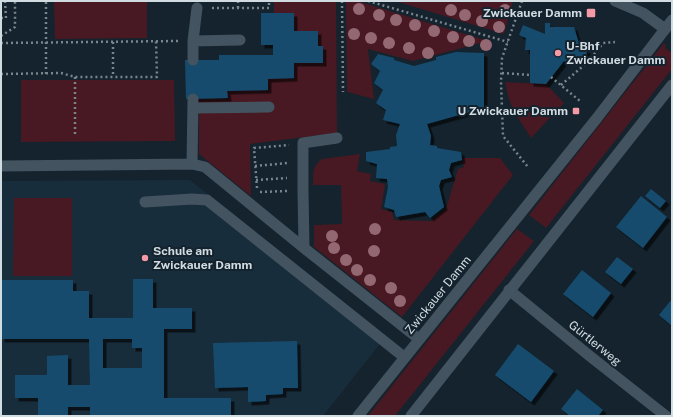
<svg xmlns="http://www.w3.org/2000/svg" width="673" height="417" viewBox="0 0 673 417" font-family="'Public Sans',sans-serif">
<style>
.built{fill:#182d3b}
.green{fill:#481922}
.building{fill:#154c6d;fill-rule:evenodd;filter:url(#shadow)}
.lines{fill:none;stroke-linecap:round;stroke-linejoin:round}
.path{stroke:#78858d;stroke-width:2.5;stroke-dasharray:2 3;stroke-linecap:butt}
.service{stroke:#43535f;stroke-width:11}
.minor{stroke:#43535f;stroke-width:11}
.tertiary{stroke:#43535f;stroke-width:11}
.tree{fill:#946873}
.poi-dot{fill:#f49aa7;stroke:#14232d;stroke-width:1.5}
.labels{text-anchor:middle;stroke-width:4;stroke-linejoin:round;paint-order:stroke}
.poi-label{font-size:12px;font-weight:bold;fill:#d1dbe2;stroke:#14232d;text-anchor:end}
.street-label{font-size:12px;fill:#d1dbe2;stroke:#14232d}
</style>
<defs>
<filter id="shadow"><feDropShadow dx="3.5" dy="3.5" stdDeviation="0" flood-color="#0009"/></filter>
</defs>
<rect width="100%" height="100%" fill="#14232d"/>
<!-- built -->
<path class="built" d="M190 180 386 336 323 416H1V181Z"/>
<!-- green -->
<path class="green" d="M54 1H147V38L55 39Z
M274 1H336L337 133 250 144 251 196 199 154V99L228 98 227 91 268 90V79L294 63H323V46H318L294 31 293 13H274Z
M346 1H357L488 41 413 61 368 49 374 99 347 92Z
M395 1H513L504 34Z
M664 43 666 45 665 48 672 53V69L546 228 529 215Z
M21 80H174L175 141 21 142Z
M505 82 546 84 564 103 531 138 513 110 508 96Z
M360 154 357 171 371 174 370 181 385 184 381 209 392 212 394 220 431 221 446 209 458 169 464 167 462 158H500L513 175 402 317 314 247V225L342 224 341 185H313C313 174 312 166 322 159Z
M14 198H72V276H13Z
M517 229 534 241 395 416H368Z"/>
<!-- building -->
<path class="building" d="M261 13H294V31H318V46H323V63H294V78L268 79V90L227 91 228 98 186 99 185 60H219V55H273V45H261Z
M545 23H550V27H574L580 47 587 50 586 59 584 62 570 57 566 62 564 61 546 84 530 83V50H525L526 38 519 35 523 25 545 34Z
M456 52 484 53V108L427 124 431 136 430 145 437 146V148L461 152 462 160 451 163 449 170 452 177 441 180 439 186 444 207 430 218 425 212 396 217 394 210 384 207 388 187 387 179 376 178 377 164 366 161V152L390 149V147L397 146 396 135 400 124 383 120 386 110 376 103 383 90 374 83 380 71 371 64 378 54 394 58V60L414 66 436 60V57Z
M651 189 666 201 660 208 645 196Z
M641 196 667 217 643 248 616 227Z
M617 257 633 269 621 284 605 272Z
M582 270 611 293 593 317 563 294Z
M133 279H153V308H192V329H164V398H231V416H90V407H68V416H38V398H15V375H47V356L68 355V385H90L89 339H1V280H73V291H89V318H133ZM103 339H132V348H142V368H103Z
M672 299V326L659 315Z
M297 341 298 388H283V394L266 395V401L248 402V387L215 388 213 343Z
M518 344 554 371 531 402 495 375Z
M577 389 603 410 598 416H570L561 409Z"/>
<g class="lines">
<!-- path -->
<path class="path" d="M342 1 343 92
M368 1 508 42
M522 1 502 58 501 82 503 136 528 167
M212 8H269V1
M238 8V1
M1 18H6L5 1
M1 36 15 27V1
M113 42V77
M1 43 178 41
M502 73 530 75
M1 74 61 73 75 77H157L156 41
M46 74V1
M75 77V134
M551 77 580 101
M561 85 589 61 603 43 615 42
M255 166 288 163
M256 180 287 178
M257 188 254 148 289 145
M260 192 287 191"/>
<!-- service -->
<path class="service" d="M615 1 643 13 665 29
M193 41 240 40
M193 60V41L197 8
M193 108 269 107
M192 164 193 99
M1 166 192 164 205 167 304 248 419 339
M145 202 192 199 207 200 404 357
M304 248 303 190V143L337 138"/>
<!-- minor -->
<path class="minor" d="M509 290 591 357 666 416"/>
<!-- tertiary -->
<path class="tertiary" d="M358 416 597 118 672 20
M411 416 672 85"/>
</g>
<!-- trees -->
<g class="tree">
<circle cx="359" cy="9" r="6"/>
<circle cx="451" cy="10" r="6"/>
<circle cx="505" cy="10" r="6"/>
<circle cx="379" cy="15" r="6"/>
<circle cx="465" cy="15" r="6"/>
<circle cx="396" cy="20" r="6"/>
<circle cx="482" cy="21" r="6"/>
<circle cx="415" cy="25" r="6"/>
<circle cx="499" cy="27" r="6"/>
<circle cx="434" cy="31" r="6"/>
<circle cx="354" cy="34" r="6"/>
<circle cx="453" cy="37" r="6"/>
<circle cx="371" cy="38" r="6"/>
<circle cx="469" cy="41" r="6"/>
<circle cx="389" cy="43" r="6"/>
<circle cx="486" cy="45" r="6"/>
<circle cx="409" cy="48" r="6"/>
<circle cx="428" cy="53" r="6"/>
<circle cx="375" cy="229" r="6"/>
<circle cx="332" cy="236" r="6"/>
<circle cx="334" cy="248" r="6"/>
<circle cx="374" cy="251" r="6"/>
<circle cx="346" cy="260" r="6"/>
<circle cx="357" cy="270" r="6"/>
<circle cx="370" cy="280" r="6"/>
<circle cx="391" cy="288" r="6"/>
<circle cx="400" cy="301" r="6"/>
</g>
<!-- markers -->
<g class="poi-dot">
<rect x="586" y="8" width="10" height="10" rx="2"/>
<circle cx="558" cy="53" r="4"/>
<rect x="572" y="107" width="8" height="8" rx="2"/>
<circle cx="145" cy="258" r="4"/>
</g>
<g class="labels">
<!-- poi labels -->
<g class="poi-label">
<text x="582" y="17">Zwickauer Damm</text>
<text x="566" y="50" text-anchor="start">U-Bhf<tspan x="566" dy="14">Zwickauer Damm</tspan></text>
<text x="568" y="115">U Zwickauer Damm</text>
<text x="153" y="255" text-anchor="start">Schule am<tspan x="153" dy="14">Zwickauer Damm</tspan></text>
</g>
<!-- street labels -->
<g class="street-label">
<text transform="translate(438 295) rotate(-51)" y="4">Zwickauer Damm</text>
<text transform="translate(595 343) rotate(39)" y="4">Gürtlerweg</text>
</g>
</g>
<!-- border -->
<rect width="673" height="417" fill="none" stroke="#d1dbe2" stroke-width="4"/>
</svg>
